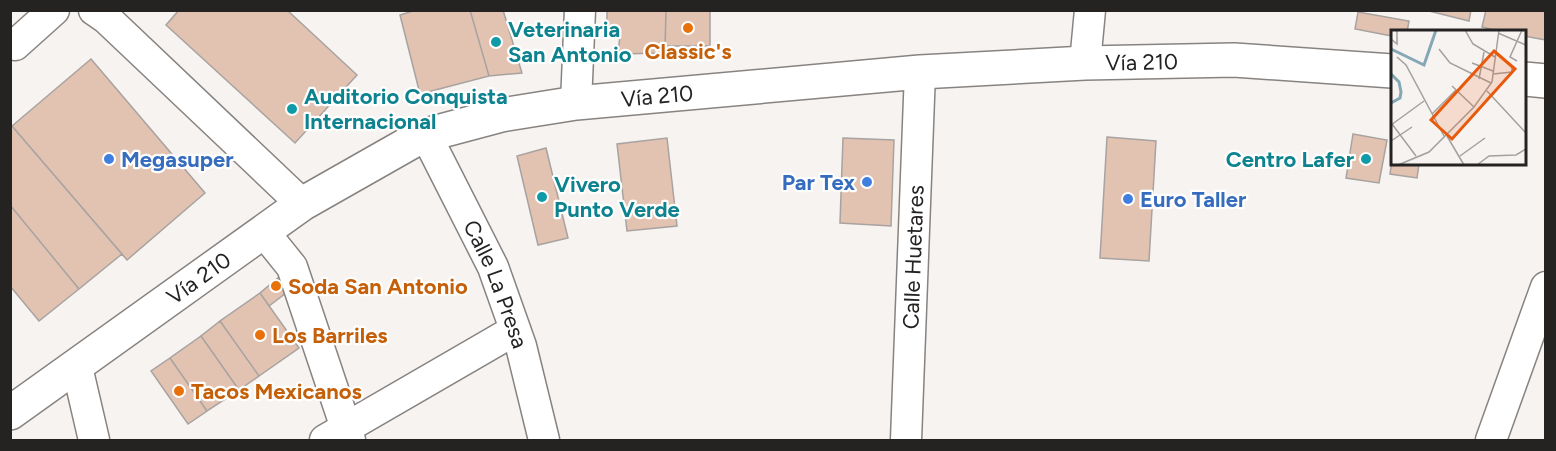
<svg xmlns="http://www.w3.org/2000/svg" width="1556" height="451" viewBox="0 0 1556 451" font-family="Figtree,sans-serif">
<style>
.building{fill:#e2c2b1;stroke:#a8a3a0;stroke-width:1.5}
.lines{fill:none;stroke-linecap:round;stroke-linejoin:round}
.minor-casing{stroke:#878380;stroke-width:33}
.major-casing{stroke:#878380;stroke-width:36}
.minor{stroke:#fff;stroke-width:30}
.major{stroke:#fff;stroke-width:33}
.food-dot{fill:#e8710a;stroke:#fff;stroke-width:2}
.culture-dot{fill:#0f9aa8;stroke:#fff;stroke-width:2}
.shop-dot{fill:#3f7fe0;stroke:#fff;stroke-width:2}
.labels{text-anchor:middle;stroke-width:4.5;stroke-linejoin:round;paint-order:stroke}
.culture-label{font-size:22px;font-weight:bold;fill:#0d838f;stroke:#fff;text-anchor:start}
.food-label{font-size:22px;font-weight:bold;fill:#c56008;stroke:#fff;text-anchor:start}
.street-label{font-size:22px;fill:#252322;stroke:#fff}
.shop-label{font-size:22px;font-weight:bold;fill:#366cbe;stroke:#fff;text-anchor:start}
.inset-river{fill:none;stroke:#84a7b5;stroke-width:3}
.inset-road{fill:none;stroke:#a3a09e;stroke-width:1.5}
.view{fill:#e8590c;fill-opacity:0.15;stroke:#e8590c;stroke-width:3}
.inset-edge{fill:none;stroke:#252322;stroke-width:3}
</style>
<rect width="100%" height="100%" fill="#f7f3f0"/>
<!-- building -->
<path class="building" d="M179 10H287L357 75 295 143 166 25Z
M416 10H470L489 76 420 94 400 15Z
M470 10H503L522 73 489 76Z
M607 10H666L665 53 618 54 620 35 607 34Z
M666 10H710V46H665Z
M1425 10H1471L1469 21Z
M1486 10H1546V40L1524 36V32H1503L1482 27Z
M1358 12 1409 21 1407 32H1392V36L1355 29Z
M91 59 205 193 127 260 12 126Z
M12 126 122 254 79 289 10 205V128Z
M1353 134 1387 140 1379 183 1346 178Z
M1107 137 1156 141 1149 261 1100 258Z
M667 138 677 226 627 231 617 144Z
M843 138 894 140 891 226 840 223Z
M546 148 568 238 538 245 517 156Z
M1392 160V164H1419L1417 178 1390 174Z
M10 205 79 289 39 321 10 286Z
M278 278 286 293 269 306 260 293Z
M260 293 299 348 259 376 220 321Z
M220 321 259 376 239 390 201 336Z
M201 336 239 390 207 411 170 358Z
M170 358 207 411 188 424 151 371Z"/>
<g class="lines">
<defs>
<g id="minor">
<path d="M94 10 107 19 302 204"/>
<path d="M15 45 54 10"/>
<path d="M1085 63 1090 10"/>
<path d="M576 103 580 10"/>
<path id="s1" d="M426 135 493 267 521 346 544 440"/>
<path d="M263 231 292 267 350 440"/>
<path d="M77 367 94 440"/>
<path d="M325 440 515 330"/>
<path id="s2" d="M906 440 920 72"/>
<path d="M1491 440 1546 287"/>
</g>
<g id="major">
<path d="M1524 79 1546 81"/>
<path id="s3" d="M10 413 302 204 413 141 426 135 501 115 576 103 920 72 1085 63 1234 60 1392 71"/>
</g>
</defs>
<!-- minor casing -->
<use href="#minor" class="minor-casing"/>
<!-- major casing -->
<use href="#major" class="major-casing"/>
<!-- minor -->
<use href="#minor" class="minor"/>
<!-- major -->
<use href="#major" class="major"/>
</g>
<!-- markers -->
<g class="food-dot">
<circle cx="688" cy="28" r="6"/>
<circle cx="276" cy="286" r="6"/>
<circle cx="260" cy="335" r="6"/>
<circle cx="179" cy="391" r="6"/>
</g>
<g class="culture-dot">
<circle cx="496" cy="42" r="6"/>
<circle cx="292" cy="109" r="6"/>
<circle cx="1366" cy="159" r="6"/>
<circle cx="542" cy="197" r="6"/>
</g>
<g class="shop-dot">
<circle cx="109" cy="159" r="6"/>
<circle cx="867" cy="182" r="6"/>
<circle cx="1128" cy="199" r="6"/>
</g>
<g class="labels">
<!-- culture labels -->
<g class="culture-label">
<text x="508" y="37">Veterinaria<tspan x="508" dy="25">San Antonio</tspan></text>
<text x="304" y="104">Auditorio Conquista<tspan x="304" dy="25">Internacional</tspan></text>
<text x="1354" y="167" text-anchor="end">Centro Lafer</text>
<text x="554" y="192">Vivero<tspan x="554" dy="25">Punto Verde</tspan></text>
</g>
<!-- food labels -->
<g class="food-label">
<text x="688" y="59" text-anchor="middle">Classic's</text>
<text x="288" y="294">Soda San Antonio</text>
<text x="272" y="343">Los Barriles</text>
<text x="191" y="399">Tacos Mexicanos</text>
</g>
<!-- street labels -->
<g class="street-label">
<text dy="8" stroke="none"><textPath href="#s3" startOffset="1222">Vía 210</textPath></text>
<text dy="8" stroke="none"><textPath href="#s3" startOffset="736">Vía 210</textPath></text>
<text dy="8" stroke="none"><textPath href="#s2" startOffset="183">Calle Huetares</textPath></text>
<text dy="8" stroke="none"><textPath href="#s3" startOffset="232">Vía 210</textPath></text>
<text dy="8" stroke="none"><textPath href="#s1" startOffset="165">Calle La Presa</textPath></text>
</g>
<!-- shop labels -->
<g class="shop-label">
<text x="121" y="167">Megasuper</text>
<text x="855" y="190" text-anchor="end">Par Tex</text>
<text x="1140" y="207">Euro Taller</text>
</g>
</g>
<!-- overview -->
<g transform="translate(1391 30)">
<rect width="135" height="135" fill="#f7f3f0"/>
<path class="inset-river" d="M0 19 33 35 45 0M0 44 8 52 10 62 9 68 0 73"/>
<path class="inset-road" d="M74 0 82 14 104 27M107 3 135 15M0 9 6 14V0M48 19 59 33 100 53M6 27 15 35 53 106M126 31 119 27 131 0M81 33 102 41M102 44 121 42V38M88 49 93 22M61 56 83 77M96 61 135 103M41 84 65 60M1 94 25 126M0 95 33 71M56 106 73 135M0 111 21 97M69 126 94 108M7 135 38 122 83 77 101 52 108 0M86 135 98 126 125 125 135 119"/>
<path class="view" d="M103 21 124 39 61 109 40 90Z"/>
<rect width="135" height="135" class="inset-edge"/>
</g>
<!-- border -->
<rect width="1556" height="451" fill="none" stroke="#252322" stroke-width="24"/>
</svg>
